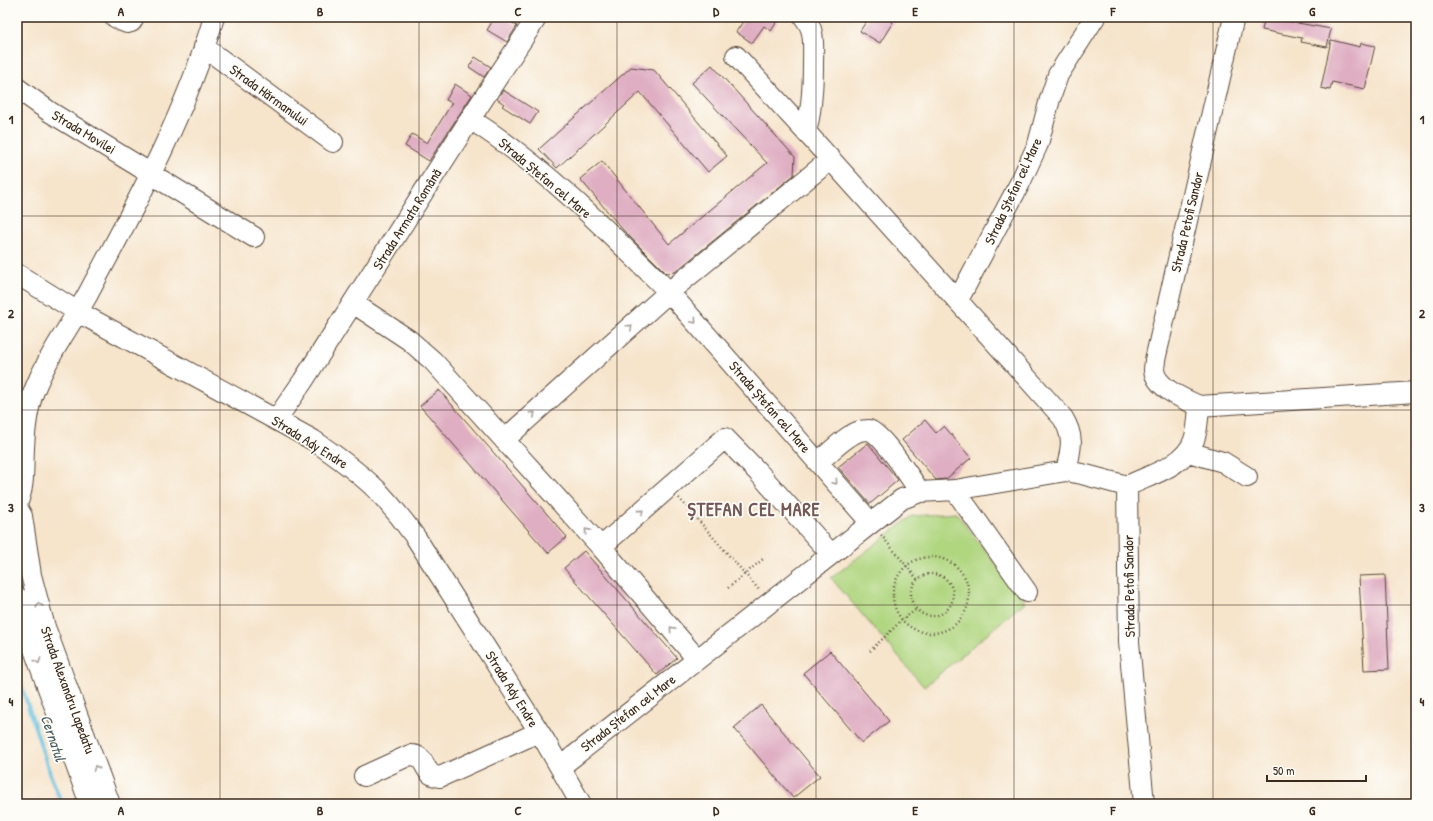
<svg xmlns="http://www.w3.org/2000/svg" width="1433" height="821" viewBox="0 0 1433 821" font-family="'Patrick Hand',sans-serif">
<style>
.green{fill:#b0d680;stroke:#76804f}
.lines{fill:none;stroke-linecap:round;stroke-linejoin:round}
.stream{stroke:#60bede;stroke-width:4}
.building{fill:#dfaec2}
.minor-casing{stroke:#574638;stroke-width:22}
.path{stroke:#574638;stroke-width:2.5;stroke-dasharray:1 3;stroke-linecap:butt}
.minor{stroke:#fff;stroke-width:20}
.oneway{stroke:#a79f9a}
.grid{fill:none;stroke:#3b2a1e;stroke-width:1;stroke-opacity:0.55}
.labels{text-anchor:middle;stroke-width:3.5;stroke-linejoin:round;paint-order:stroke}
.street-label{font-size:14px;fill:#3b2a1e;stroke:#fdfcf7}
.water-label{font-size:15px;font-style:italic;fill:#485e61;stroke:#fdfcf7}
.district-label{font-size:18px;font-weight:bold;letter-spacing:1px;fill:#745857;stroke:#fdfcf7}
.neatline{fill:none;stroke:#3b2a1e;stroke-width:1.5}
.grid-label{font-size:13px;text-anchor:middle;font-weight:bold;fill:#3b2a1e}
</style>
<rect width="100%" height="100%" fill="#fdfcf7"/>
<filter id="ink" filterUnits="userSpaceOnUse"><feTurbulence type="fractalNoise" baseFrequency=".025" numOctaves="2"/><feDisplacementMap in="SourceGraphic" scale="8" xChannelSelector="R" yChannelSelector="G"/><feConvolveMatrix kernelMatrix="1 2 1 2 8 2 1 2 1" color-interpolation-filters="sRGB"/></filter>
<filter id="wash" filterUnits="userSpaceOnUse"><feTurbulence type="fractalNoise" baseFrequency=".012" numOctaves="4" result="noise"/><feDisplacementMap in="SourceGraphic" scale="16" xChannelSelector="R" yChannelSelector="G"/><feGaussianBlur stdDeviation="0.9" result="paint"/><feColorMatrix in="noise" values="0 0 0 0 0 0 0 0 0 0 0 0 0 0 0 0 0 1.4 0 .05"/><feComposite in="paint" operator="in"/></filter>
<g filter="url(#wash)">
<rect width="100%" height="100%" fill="#f6e4cb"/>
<!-- green -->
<path class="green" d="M956 513 1025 602 924 687 831 578 912 516Z"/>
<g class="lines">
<!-- stream -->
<path class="stream" d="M20 681 51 777 62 804"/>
</g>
<g id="blocks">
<!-- building -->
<path class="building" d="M495 17H503L517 26 507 42 487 30Z
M746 17H780L771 31 764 26 752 43 736 32Z
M869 17H885L893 22 880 43 860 31Z
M1265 17 1331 29 1327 47 1301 42 1302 38 1262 30Z
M1331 40 1360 47 1361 43 1375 46 1365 89 1332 82 1330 90 1321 88Z
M475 57 491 67 484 77 469 67Z
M712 65 795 157 794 175 675 272 666 273 624 231 580 179 602 161 669 244 767 163 692 83Z
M631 67 654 70 727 156 708 172 640 92 557 168 539 149Z
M455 84 472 95 429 161 405 146 412 134 427 143 452 103 446 100Z
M503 90 538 112 530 124 502 106 504 104 497 99Z
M439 390 567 537 548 553 420 406Z
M925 420 936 433 944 426 971 458 946 479 936 480 902 440Z
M868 443 898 480 870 504 838 467Z
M584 551 677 658 657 675 564 568Z
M1385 575 1389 669 1364 670 1359 576Z
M830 651 889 721 862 743 803 673Z
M761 705 820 776 793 798 734 728Z"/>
</g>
</g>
<g filter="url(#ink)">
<use href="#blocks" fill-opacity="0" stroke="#574638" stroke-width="1"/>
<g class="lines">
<defs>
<path id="minor" d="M115 17 122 21 127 23 131 22 134 17
M804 17C808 22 811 27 812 33 814 43 813 54 813 64 813 87 812 109 806 132
M204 47 333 142
M736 56 806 132 1063 418C1075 438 1071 449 1066 471
M17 88 50 112 254 237
M470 119C544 166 607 230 669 292L871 523
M17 274 78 312 313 440C335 455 357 471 377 490 391 505 404 521 416 538L545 741 581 804
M958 300 1020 183 1038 144 1050 99 1058 75 1095 17
M353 303 409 340 433 361 601 547 697 659
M1199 406C1184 399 1156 388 1154 370 1154 367 1155 363 1155 360L1234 17
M276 420 303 381 470 119 537 17
M504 440 669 292 831 159
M1188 452 1223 462 1247 477
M818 462C830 453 846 435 860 431 863 430 867 430 869 430 882 434 912 480 920 492
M1127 486C1150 475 1185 466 1194 440 1198 429 1198 417 1199 406L1416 392
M1127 486 1129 642 1144 804
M955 490 1027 592
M17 504C25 486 23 467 24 448 25 429 27 409 34 391 47 357 70 326 88 294 136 204 185 116 214 17
M17 507 22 516 31 575 45 627 110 804
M601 547 725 438 758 472 831 554
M17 597 28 633 90 804
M560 767 902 499 920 492 955 490 1066 471 1082 474 1127 486
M364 776 410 755C425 755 422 766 431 774 433 776 436 776 440 777L539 732"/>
</defs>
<!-- minor casing -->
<use href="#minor" class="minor-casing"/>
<!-- path -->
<path class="path" d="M679 498 760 591
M881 535 918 580
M893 595a38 38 0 1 1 76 0a38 38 0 1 1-76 0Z
M911 595a21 21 0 1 1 42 0a21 21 0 1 1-42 0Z
M728 588 763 559
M870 651 902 620 917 609"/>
<!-- minor -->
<use href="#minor" class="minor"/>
</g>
<!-- one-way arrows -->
<defs><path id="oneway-chevron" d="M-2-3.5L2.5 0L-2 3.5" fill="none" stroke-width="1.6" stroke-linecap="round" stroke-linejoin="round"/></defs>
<g class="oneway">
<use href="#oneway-chevron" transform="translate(694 321) rotate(49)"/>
<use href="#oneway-chevron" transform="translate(630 327) rotate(-42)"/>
<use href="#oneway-chevron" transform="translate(533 414) rotate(-42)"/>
<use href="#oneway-chevron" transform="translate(835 482) rotate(49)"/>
<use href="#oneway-chevron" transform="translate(641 512) rotate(-41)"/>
<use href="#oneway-chevron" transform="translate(587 531) rotate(-132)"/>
<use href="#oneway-chevron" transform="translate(39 605) rotate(-105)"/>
<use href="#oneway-chevron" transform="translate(672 629) rotate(-131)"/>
<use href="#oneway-chevron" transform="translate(38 661) rotate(70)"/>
<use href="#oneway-chevron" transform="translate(96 768) rotate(-111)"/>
</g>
</g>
<!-- grid -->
<path class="grid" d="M220 17V804M419 17V804M617 17V804M816 17V804M1014 17V804M1213 17V804M17 216H1416M17 410H1416M17 605H1416"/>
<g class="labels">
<!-- street labels -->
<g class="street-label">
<text transform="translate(269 95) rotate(36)" y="5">Strada Hărmanului</text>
<text transform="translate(84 132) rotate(31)" y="5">Strada Movilei</text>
<text transform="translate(545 178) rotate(40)" y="5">Strada Ștefan cel Mare</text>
<text transform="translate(1013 191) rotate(-65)" y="5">Strada Ștefan cel Mare</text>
<text transform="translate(407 219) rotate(-58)" y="5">Strada Armata Română</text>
<text transform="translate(1187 222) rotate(-77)" y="5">Strada Petofi Sandor</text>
<text transform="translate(770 407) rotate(49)" y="5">Strada Ștefan cel Mare</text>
<text transform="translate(310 442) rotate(32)" y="5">Strada Ady Endre</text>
<text transform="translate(1129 586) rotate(-91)" y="5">Strada Petofi Sandor</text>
<text transform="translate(512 689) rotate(58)" y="5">Strada Ady Endre</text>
<text transform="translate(68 690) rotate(70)" y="5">Strada Alexandru Lapedatu</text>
<text transform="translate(628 713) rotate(-38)" y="5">Strada Ștefan cel Mare</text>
</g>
<!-- water labels -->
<g class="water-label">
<text transform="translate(53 738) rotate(71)" y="5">Cernatul</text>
</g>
<!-- district labels -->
<g class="district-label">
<text x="754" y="516">ȘTEFAN CEL MARE</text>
</g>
</g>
<!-- margin -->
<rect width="1433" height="821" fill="none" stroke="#fdfcf7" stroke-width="44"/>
<!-- scale -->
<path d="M1267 775v6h99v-6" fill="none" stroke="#3b2a1e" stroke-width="2"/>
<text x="1273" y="775" font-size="12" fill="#3b2a1e" stroke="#fdfcf7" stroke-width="3" paint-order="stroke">50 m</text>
<rect x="22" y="22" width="1389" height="777" class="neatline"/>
<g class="grid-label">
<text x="121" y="16">A</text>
<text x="320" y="16">B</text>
<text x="518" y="16">C</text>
<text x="716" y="16">D</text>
<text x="915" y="16">E</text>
<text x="1113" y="16">F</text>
<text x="1312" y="16">G</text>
<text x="11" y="124">1</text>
<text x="1422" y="124">1</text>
<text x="11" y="318">2</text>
<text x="1422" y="318">2</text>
<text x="11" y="512">3</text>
<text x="1422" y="512">3</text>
<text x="11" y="706">4</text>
<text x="1422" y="706">4</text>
<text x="121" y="815">A</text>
<text x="320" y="815">B</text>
<text x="518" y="815">C</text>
<text x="716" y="815">D</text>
<text x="915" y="815">E</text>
<text x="1113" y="815">F</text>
<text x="1312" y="815">G</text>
</g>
</svg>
